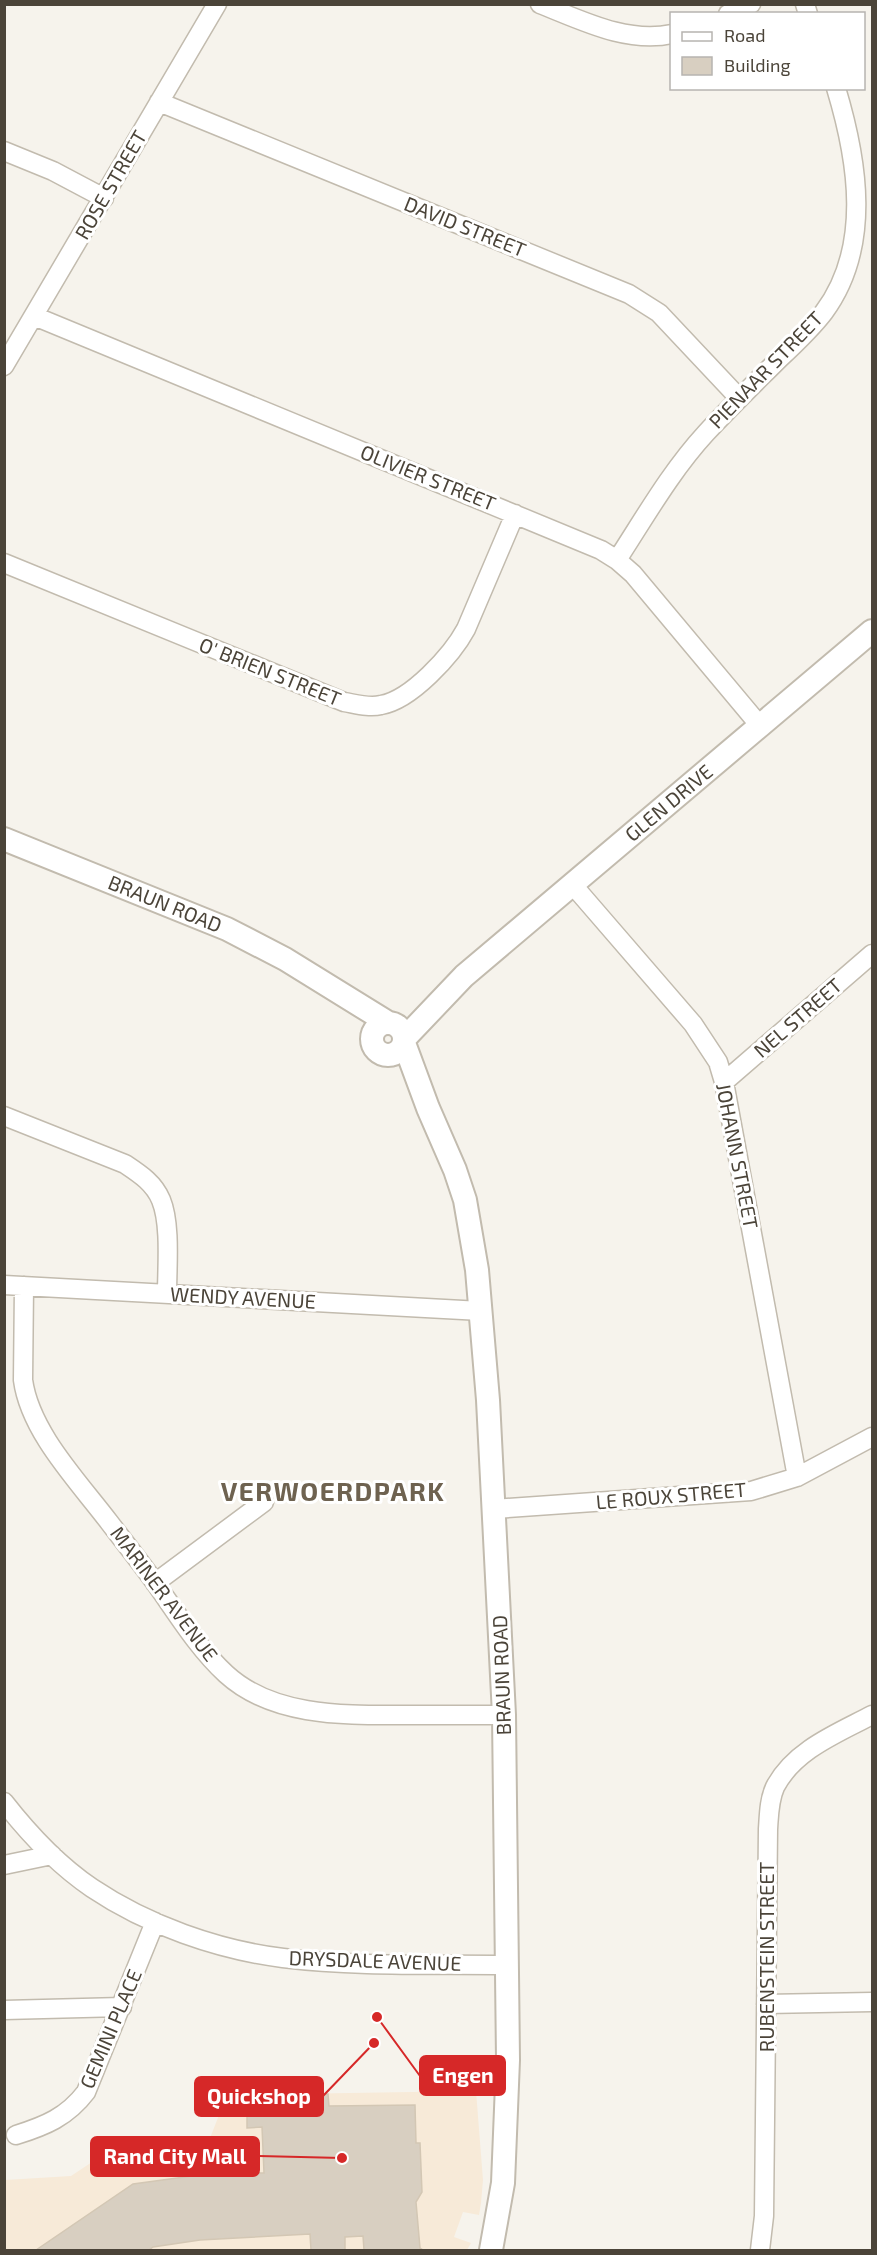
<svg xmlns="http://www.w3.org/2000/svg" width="877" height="2255" viewBox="0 0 877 2255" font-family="'Exo 2',sans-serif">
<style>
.commercial{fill:#f7ead8}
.building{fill:#d8cfc1;stroke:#d3c7b4;stroke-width:1.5}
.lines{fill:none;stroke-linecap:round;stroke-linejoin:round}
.minor-casing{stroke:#c2bbae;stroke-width:21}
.tertiary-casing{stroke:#c2bbae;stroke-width:26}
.minor{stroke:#fff;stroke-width:18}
.tertiary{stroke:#fff;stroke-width:22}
.labels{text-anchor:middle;stroke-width:6;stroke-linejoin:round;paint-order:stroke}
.street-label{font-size:20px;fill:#4b4439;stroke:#fff}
.district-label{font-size:26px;font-weight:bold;letter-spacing:1.5px;fill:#6e6250;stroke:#fff}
.leader{fill:none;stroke:#d62828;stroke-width:2}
.callout-dot{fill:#d62828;stroke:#fff;stroke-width:2}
.callout{fill:#d62828;stroke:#d62828;stroke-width:2}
.callout-label{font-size:21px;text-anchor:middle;font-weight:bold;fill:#fff}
</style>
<rect width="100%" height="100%" fill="#f6f3ec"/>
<!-- commercial -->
<path class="commercial" d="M476 2091 483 2180 481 2203 479 2215 463 2212 454 2237 471 2243 467 2250H5V2180L71 2176 95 2160 208 2143 227 2095Z"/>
<!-- building -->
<path class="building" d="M328 2094 329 2106 415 2105 416 2143H420L422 2192 416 2202 420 2248 423 2250H364L363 2236 345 2237V2250H349H309H311L310 2234 200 2240 153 2247 149 2250H27H36L133 2184 214 2173H264L262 2127 247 2128V2111H243V2114H234L233 2095Z"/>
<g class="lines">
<defs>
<path id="minor" d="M540 4C581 20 627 44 672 34
M805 4 808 14
M728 14 751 4
M159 102 629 294 659 313 739 398
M4 151 53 171 104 198
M34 316 601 550 617 560 633 574 761 727
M4 366 217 4
M617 560C645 517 671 471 706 433 730 407 755 383 780 358 795 344 811 329 824 312 872 247 858 161 836 88
M4 563 344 702C356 704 369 708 381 705 411 700 452 655 466 629L515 514
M572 884 693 1024 718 1062 724 1082 797 1477
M724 1082 872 954
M4 1116 125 1164C140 1174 154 1183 161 1200 171 1224 167 1268 167 1294
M4 1285 481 1311
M24 1286 23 1380C30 1432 78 1481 109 1522 125 1543 141 1563 156 1584 178 1615 198 1648 226 1674 274 1718 348 1715 408 1715 440 1715 472 1715 504 1715
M494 1509 751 1491 797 1477 872 1437
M155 1583 264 1502
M4 1802C29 1834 58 1865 92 1888 147 1925 218 1950 283 1958 357 1967 433 1964 507 1965
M4 1865 52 1855
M766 2004 872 2002
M4 2010 122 2007
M16 2135C45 2126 67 2117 86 2092L155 1922
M760 2250 764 2216 768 1829C769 1815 769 1800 775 1787 794 1750 838 1733 872 1715"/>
<path id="tertiary" d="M4 839 227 929 285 959 387 1022
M372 1039a16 16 0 1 1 32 0a16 16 0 1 1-32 0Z
M405 1038 464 976 872 631
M404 1043 428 1108 455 1170 465 1200 477 1270 488 1400 504 1715 508 2060 503 2183 491 2250"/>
</defs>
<!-- minor casing -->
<use href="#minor" class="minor-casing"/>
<!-- tertiary casing -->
<use href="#tertiary" class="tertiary-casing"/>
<!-- minor -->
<use href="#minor" class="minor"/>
<!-- tertiary -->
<use href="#tertiary" class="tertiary"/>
</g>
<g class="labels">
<!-- street labels -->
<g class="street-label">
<text transform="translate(111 185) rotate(-60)" y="7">ROSE STREET</text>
<text transform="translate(465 227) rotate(22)" y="7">DAVID STREET</text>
<text transform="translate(766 370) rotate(-46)" y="7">PIENAAR STREET</text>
<text transform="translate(428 478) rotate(22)" y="7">OLIVIER STREET</text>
<text transform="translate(270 672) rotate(22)" y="7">O' BRIEN STREET</text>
<text transform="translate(669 803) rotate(-40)" y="7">GLEN DRIVE</text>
<text transform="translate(165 904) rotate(22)" y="7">BRAUN ROAD</text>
<text transform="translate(798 1018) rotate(-41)" y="7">NEL STREET</text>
<text transform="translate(737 1156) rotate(79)" y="7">JOHANN STREET</text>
<text transform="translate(243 1298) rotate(3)" y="7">WENDY AVENUE</text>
<text transform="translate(671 1496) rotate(-5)" y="7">LE ROUX STREET</text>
<text transform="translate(164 1594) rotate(53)" y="7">MARINER AVENUE</text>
<text transform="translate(502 1675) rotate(-92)" y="7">BRAUN ROAD</text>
<text transform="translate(767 1957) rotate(-90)" y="7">RUBENSTEIN STREET</text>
<text transform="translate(375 1961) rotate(2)" y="7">DRYSDALE AVENUE</text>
<text transform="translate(111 2029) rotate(-67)" y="7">GEMINI PLACE</text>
</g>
<!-- district labels -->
<g class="district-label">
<text x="333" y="1501">VERWOERDPARK</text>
</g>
</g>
<!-- callouts -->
<path class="leader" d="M377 2017L420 2076M374 2043L323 2096M342 2158L259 2156"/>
<g class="callout-dot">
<circle cx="377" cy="2017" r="6"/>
<circle cx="374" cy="2043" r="6"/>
<circle cx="342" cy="2158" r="6"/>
</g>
<g class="callout">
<rect x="420" y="2056" width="85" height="39" rx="6"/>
<rect x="195" y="2077" width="128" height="39" rx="6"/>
<rect x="91" y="2137" width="168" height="39" rx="6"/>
</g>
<g class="callout-label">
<text x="463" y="2083">Engen</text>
<text x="259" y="2104">Quickshop</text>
<text x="175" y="2164">Rand City Mall</text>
</g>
<!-- border -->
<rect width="877" height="2255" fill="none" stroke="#4b4439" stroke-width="12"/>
<!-- legend -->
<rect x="670" y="12" width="195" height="78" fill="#ffffff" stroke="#b7b4b0" stroke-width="1.5"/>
<rect x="682" y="32" width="30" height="9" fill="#ffffff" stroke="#b7b4b0" stroke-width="1.5"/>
<text x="724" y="42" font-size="18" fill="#4b4439">Road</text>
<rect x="682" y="57" width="30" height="18" fill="#d8cfc1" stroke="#b7b4b0" stroke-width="1.5"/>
<text x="724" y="72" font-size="18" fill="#4b4439">Building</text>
</svg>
